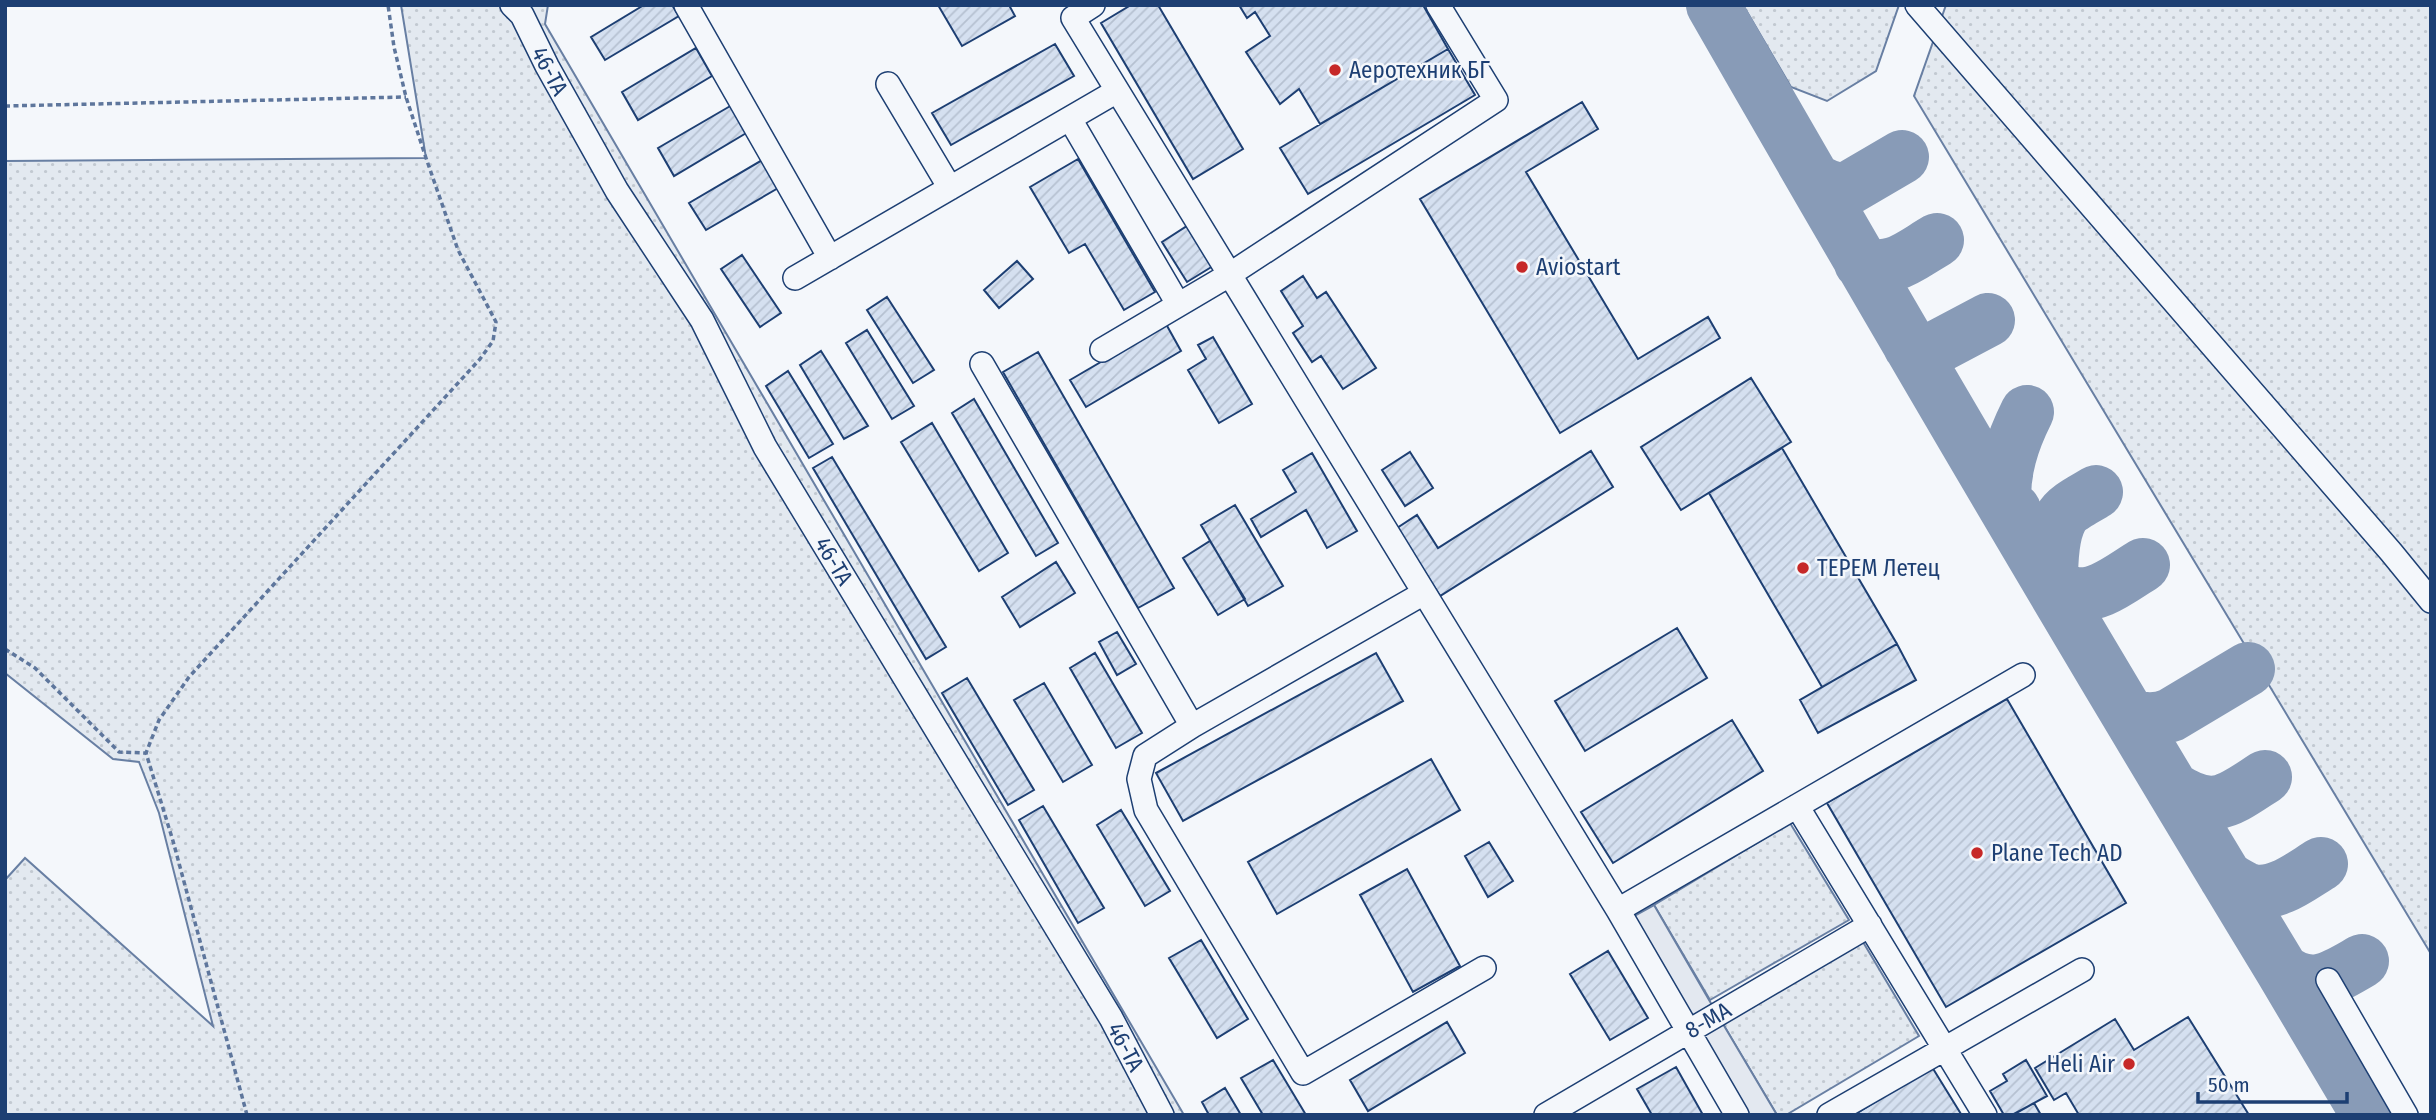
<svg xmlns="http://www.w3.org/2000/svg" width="2436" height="1120" viewBox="0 0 2436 1120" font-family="'Fira Sans Condensed',sans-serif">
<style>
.grass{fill:url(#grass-dots);stroke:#687fa3;stroke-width:2}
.parking{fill:#e3e8f0;stroke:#687fa3;stroke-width:2}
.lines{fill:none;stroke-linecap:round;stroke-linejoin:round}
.taxiway{stroke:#889bb7;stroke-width:54}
.building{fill:url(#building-hatch);stroke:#1d3f73;stroke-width:2}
.minor-casing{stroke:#1d3f73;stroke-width:26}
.path{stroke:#5e769c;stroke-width:3.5;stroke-dasharray:5 3.5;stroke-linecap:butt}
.minor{stroke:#f4f7fb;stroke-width:23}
.poi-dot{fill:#c62828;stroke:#f4f7fb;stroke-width:2.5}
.labels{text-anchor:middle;stroke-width:5;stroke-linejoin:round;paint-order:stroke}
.poi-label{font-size:23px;fill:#1d3f73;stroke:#f4f7fb;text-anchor:start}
.street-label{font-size:23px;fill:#1d3f73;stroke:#f4f7fb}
</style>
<defs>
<pattern id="grass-dots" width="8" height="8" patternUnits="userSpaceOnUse" patternTransform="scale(1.75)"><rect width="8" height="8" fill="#e3e9f0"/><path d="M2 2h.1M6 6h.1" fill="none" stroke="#c2c9d1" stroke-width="1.8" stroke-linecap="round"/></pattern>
<pattern id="building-hatch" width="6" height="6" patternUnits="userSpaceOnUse" patternTransform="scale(1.75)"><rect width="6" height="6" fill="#d5e0f0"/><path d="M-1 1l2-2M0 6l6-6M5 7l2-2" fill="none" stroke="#b6c1d1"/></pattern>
</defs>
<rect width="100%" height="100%" fill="#f4f7fb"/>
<!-- grass -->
<path class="grass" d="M401 5H548L545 24 1184 1115H5V880L25 858 213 1026 159 813 139 762 113 759 5 673V161L426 158Z
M1743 5H1899L1876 71 1827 101 1791 87Z
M1946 5H2431V954L1914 96Z
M1790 823 1849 920 1710 1000 1654 905Z
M1863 942 1919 1036 1786 1115H1777L1723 1024Z"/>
<!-- parking -->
<path class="parking" d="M1654 905 1723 1024 1777 1115H1736L1625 921Z"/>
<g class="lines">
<!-- taxiway -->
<path class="taxiway" d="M1713 5C1899 329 2088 651 2282 970 2312 993 2334 977 2362 961
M1814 180C1826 186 1836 192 1849 188L1902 157
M1861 263C1892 274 1911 255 1937 240
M1910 346 1930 350 1937 347 1988 320
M2096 492C2085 499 2067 507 2061 518 2051 536 2051 564 2051 583 2057 587 2064 591 2071 593 2096 600 2123 577 2143 565
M2014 510 2004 504C2003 470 2012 442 2027 412
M2129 716C2145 720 2155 721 2171 715L2248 669
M2172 788C2214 815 2228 801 2265 777
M2226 878C2234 882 2244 889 2252 891 2277 896 2301 876 2321 864
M2282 970 2368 1115"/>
</g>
<!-- building -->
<path class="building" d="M644 5H672L679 16 605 60 591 37Z
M938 5H1009L1015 16 962 46Z
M1131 5H1158L1243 149 1193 179 1101 23Z
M1239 5H1423L1448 49 1320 124 1299 89 1280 104 1246 52 1270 36 1255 12 1247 18Z
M1055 44 1074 76 951 145 932 113Z
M696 48 712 76 638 120 622 92Z
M1448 49 1475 95 1308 194 1280 148Z
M1582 102 1598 129 1526 172 1638 359 1708 317 1720 338 1560 433 1420 199Z
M732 105 748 132 674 176 658 148Z
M764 159 780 187 706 230 689 203Z
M1078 159 1155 292 1124 310 1085 244 1069 253 1030 187Z
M1187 226 1213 266 1187 282 1162 242Z
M742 255 781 313 760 327 721 269Z
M1017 261 1033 279 999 308 984 290Z
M1303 276 1317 298 1326 292 1376 368 1343 389 1321 356 1312 362 1293 333 1303 326 1281 291Z
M887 297 934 370 913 383 867 310Z
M1166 324 1181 351 1086 407 1070 380Z
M867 330 914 406 892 419 846 343Z
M1213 337 1252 404 1219 423 1188 370 1206 359 1198 345Z
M821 351 868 426 844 439 800 365Z
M1038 352 1174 588 1138 608 1003 372Z
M788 371 833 444 809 458 766 386Z
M1751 378 1791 442 1681 510 1641 447Z
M974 399 1058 543 1036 556 952 413Z
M932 423 1008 553 979 571 901 442Z
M1782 448 1897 644 1822 687 1709 493Z
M1591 451 1613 487 1440 596 1397 528 1417 515 1438 548Z
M1410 452 1433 488 1405 506 1382 470Z
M1312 453 1357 531 1327 548 1306 510 1261 537 1251 519 1296 492 1283 470Z
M832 457 946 647 926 659 813 468Z
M1235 505 1283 586 1248 606 1201 525Z
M1210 541 1245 599 1218 615 1183 558Z
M1056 562 1075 593 1020 627 1002 597Z
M1677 628 1707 678 1585 751 1555 701Z
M1117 632 1136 664 1117 675 1099 642Z
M1897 644 1916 680 1818 733 1800 700Z
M1095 653 1142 733 1116 748 1070 668Z
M1376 653 1403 701 1183 821 1156 773Z
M967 678 1034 790 1008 805 942 693Z
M1044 683 1092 765 1063 782 1014 700Z
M2007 699 2126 903 1946 1007 1827 803Z
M1732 720 1763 771 1613 863 1581 812Z
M1431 759 1460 810 1277 914 1248 862Z
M1043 806 1104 908 1078 923 1019 820Z
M1121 810 1170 891 1145 906 1097 825Z
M1489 842 1513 881 1488 897 1465 856Z
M1407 869 1460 966 1413 992 1360 895Z
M1201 940 1248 1019 1217 1038 1169 958Z
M1608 951 1648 1018 1610 1040 1570 974Z
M2188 1017 2249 1115H2079L2066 1093 2054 1100 2035 1068 2115 1019 2134 1050Z
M1447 1022 1465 1053 1368 1111 1350 1080Z
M1273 1060 1306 1115H1263L1241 1078Z
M2026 1060 2047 1096 2012 1115H2004L1990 1091 2007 1081 2003 1074Z
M1676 1067 1703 1115H1652L1637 1089Z
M1932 1067 1961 1114 1854 1115Z
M1225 1088 1241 1115H1209L1202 1102Z
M2034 1103 2041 1115H2013Z"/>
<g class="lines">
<defs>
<path id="minor" d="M512 5 522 15 547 66 617 191 702 320 765 447 1111 1018 1162 1115
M686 5 830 258
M1093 5 1073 18 1618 910 1737 1115
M1917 5 2391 552 2431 601
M888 84 950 188
M1070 119 1178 304
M795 278 1117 91
M1102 350 1229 275 1496 100 1438 5
M982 364 1192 726
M1424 593 1192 726 1145 756 1139 779 1146 810 1303 1073 1484 968
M1797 806 1985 1115
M1618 910 2023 675
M2328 980 2406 1115
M1546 1115 1870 925
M1829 1115 2082 970"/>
</defs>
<!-- minor casing -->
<use href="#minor" class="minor-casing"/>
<!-- path -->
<path class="path" d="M5 106 406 97
M5 649 35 668 119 752 146 753
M247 1115 173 841 146 753 159 720 189 677 480 359 493 341 496 322 458 250 426 158 406 97 394 47 388 5"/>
<!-- minor -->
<use href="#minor" class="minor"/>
</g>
<!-- markers -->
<g class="poi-dot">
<circle cx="1335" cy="70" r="7"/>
<circle cx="1522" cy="267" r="7"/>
<circle cx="1803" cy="568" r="7"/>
<circle cx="1977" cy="853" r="7"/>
<circle cx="2129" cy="1064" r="7"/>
</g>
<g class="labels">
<!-- poi labels -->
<g class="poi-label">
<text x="1349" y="78">Аеротехник БГ</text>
<text x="1536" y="275">Aviostart</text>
<text x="1817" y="576">ТЕРЕМ Летец</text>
<text x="1991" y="861">Plane Tech AD</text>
<text x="2115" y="1072" text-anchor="end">Heli Air</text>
</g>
<!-- street labels -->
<g class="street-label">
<text transform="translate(550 71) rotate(62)" y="8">46-ТА</text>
<text transform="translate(834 561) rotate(59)" y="8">46-ТА</text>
<text transform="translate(1708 1020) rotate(-30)" y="8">8-МА</text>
<text transform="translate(1126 1047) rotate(62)" y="8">46-ТА</text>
</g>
</g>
<!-- border -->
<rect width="2436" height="1120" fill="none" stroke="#1d3f73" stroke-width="14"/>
<!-- scale -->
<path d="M2198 1092v10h149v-10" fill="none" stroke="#1d3f73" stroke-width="3.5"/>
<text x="2208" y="1092" font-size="21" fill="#1d3f73" stroke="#f4f7fb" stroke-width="5" paint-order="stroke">50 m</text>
</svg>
